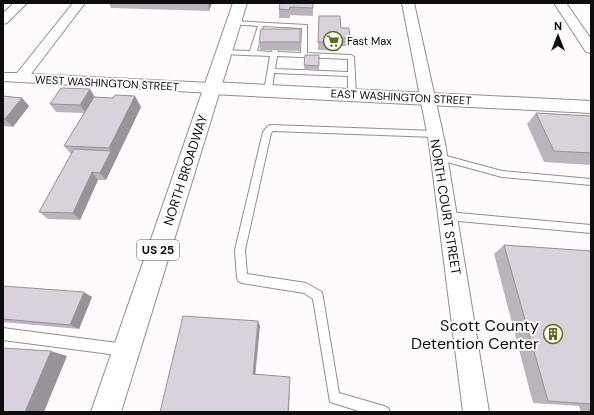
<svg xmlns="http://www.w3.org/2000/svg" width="594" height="415" viewBox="0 0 594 415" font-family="'DM Sans',sans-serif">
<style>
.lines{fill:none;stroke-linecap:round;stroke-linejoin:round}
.lane-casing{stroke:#938c95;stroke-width:2}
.street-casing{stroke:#938c95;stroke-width:2}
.secondary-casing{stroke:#938c95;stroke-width:2}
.primary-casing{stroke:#938c95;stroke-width:2}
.lane{fill:#fff;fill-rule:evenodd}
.street{fill:#fff;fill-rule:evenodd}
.secondary{fill:#fff;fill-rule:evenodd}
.primary{fill:#fff;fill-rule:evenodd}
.wall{fill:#bbb4bc}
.shaded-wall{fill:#989299}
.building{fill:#d9d1db;stroke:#989299}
.labels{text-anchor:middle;stroke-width:4;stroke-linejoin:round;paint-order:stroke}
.far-poi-label{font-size:11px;fill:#0e0c0f;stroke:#fff;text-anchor:start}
.far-street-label{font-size:11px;fill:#0e0c0f;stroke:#fff}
.shield{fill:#fff;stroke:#565557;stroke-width:1}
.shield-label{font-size:12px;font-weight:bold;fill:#0e0c0f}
.street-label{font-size:13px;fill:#0e0c0f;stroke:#fff}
.near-poi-label{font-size:16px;fill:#0e0c0f;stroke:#fff;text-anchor:end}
</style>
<rect width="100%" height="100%" fill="#fefafe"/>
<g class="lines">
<defs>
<path id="lane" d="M233 21 307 25V53L351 55 354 57 356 95 352 97 348 95V76L274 73 272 91 270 93H266L264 91 270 56 223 54 220 52 223 50 250 51 258 26 231 24V22ZM263 26 302 28 301 53 278 52V50L275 48 273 49 271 52 257 51ZM277 56 348 59V72L275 69Z
M271 125 435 131 439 134 435 137 273 131 271 133 245 250 247 274 306 283 322 292 339 393 384 406 388 408 390 412H362L330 402 313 299 304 293 242 283 238 281 237 278 235 250 263 132 268 126Z
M439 154 502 171 591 179V185L502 177 436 159 435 157 436 155Z
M448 212 591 225V233L448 220 445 219 443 216 445 213Z
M3 328 125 344 129 346 131 350 129 354 125 356 3 340Z"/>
<path id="street" d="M14 3H27L7 23 3 24V13Z
M73 3H85L31 74 211 83 216 85 218 88 216 91 211 93 3 81V73H17Z
M402 3H414L445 143 489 412H463L429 143Z
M554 3H566L591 39V53L586 52Z"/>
<path id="secondary" d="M211 82 591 101V113L211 94 205 92 203 88 205 84Z"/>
<path id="primary" d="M233 3H247L121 412H91Z"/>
</defs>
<!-- lane casing -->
<use href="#lane" class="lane-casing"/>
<!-- street casing -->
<use href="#street" class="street-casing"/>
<!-- secondary casing -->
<use href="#secondary" class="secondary-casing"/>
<!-- primary casing -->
<use href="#primary" class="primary-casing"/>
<!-- lane -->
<use href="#lane" class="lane"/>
<!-- street -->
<use href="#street" class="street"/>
<!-- secondary -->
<use href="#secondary" class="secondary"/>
<!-- primary -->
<use href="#primary" class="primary"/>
</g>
<!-- wall -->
<path class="wall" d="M109 3H212L209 11 111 8Z
M313 3V16L290 15V18H279V9Z
M319 16 350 38 349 46H339V51L318 50Z
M300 29V51L260 50 259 42Z
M305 55H319V70H304Z
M3 96 22 98 29 106 13 127 3 126Z
M94 97 141 107 106 180H98L80 220 48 219 39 212 71 154 64 146 84 113 56 112 50 104Z
M536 113 591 116V165L544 162 527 124Z
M504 245 591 251V412H581L579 406 533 403 494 254Z
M3 286 92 297 79 329 3 322Z"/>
<!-- shaded-wall -->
<path class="shaded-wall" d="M208 3H212L209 11Z
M90 89 95 97 86 113 80 105Z
M135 96 141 107 116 159 109 148Z
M22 98 29 106 13 127 5 119Z
M111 151 116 159 106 180 100 173Z
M92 172 98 180 80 220 73 213Z
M84 292 92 297 79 329 70 325Z
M258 321 260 326 255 378 253 374Z
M51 351 67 356 44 412H25Z
M290 377V380L289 412H288Z"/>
<!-- building -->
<path class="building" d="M280 3H313V8L290 7 289 10 279 9Z
M319 16H340L341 28H349L350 38H340V42H318Z
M261 29H300V42H259Z
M305 55H319V66L304 65Z
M61 88 90 89 80 105 50 104Z
M115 95 135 96 109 148 64 146 94 97 113 98Z
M3 96 22 98 5 119 3 118Z
M536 113 591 116V153L554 151Z
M74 149 111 151 100 173 92 172 73 213 39 212Z
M504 245 591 251V404L548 401Z
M3 286 84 292 70 325 3 319Z
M183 316 258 321 253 374 290 377 288 412H160Z
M3 348 51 351 25 412H3Z"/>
<!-- icons -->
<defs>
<symbol id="supermarket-ring" viewBox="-11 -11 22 22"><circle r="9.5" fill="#fff" stroke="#5d6d18" stroke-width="1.5"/><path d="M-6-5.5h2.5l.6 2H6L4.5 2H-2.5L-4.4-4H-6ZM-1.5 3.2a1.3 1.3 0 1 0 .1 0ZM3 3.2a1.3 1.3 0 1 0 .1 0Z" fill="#5d6d18"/></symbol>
<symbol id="building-ring" viewBox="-11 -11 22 22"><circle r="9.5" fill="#fff" stroke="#5d6d18" stroke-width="1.5"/><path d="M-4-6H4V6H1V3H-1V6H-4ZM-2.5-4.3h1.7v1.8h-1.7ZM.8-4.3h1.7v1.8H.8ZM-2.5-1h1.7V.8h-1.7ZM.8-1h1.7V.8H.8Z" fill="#5d6d18"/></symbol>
</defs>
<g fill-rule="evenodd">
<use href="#supermarket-ring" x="322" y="30" width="22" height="22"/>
<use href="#building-ring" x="542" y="323" width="22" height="22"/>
</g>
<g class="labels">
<!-- far-poi labels -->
<g class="far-poi-label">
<text x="347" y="45">Fast Max</text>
</g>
<!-- far-street labels -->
<g class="far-street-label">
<text transform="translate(107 83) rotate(3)" y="4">WEST WASHINGTON STREET</text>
<text transform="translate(401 97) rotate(3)" y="4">EAST WASHINGTON STREET</text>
</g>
<!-- shield labels -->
<rect class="shield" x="137" y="240" width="42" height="20" rx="3"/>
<g class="shield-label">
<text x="158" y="254">US 25</text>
</g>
<!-- street labels -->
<g class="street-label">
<text transform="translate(185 170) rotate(-72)" y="5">NORTH BROADWAY</text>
<text transform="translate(446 207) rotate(81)" y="5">NORTH COURT STREET</text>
</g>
<!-- near-poi labels -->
<g class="near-poi-label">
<text x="539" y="331">Scott County<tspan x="539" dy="18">Detention Center</tspan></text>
</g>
</g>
<!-- border -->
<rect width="594" height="415" fill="none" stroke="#0e0c0f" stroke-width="8"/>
<!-- north arrow -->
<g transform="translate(558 36)" stroke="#ffffff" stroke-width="3" paint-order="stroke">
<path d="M0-3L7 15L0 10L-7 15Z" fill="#0e0c0f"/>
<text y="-6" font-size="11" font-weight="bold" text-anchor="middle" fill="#0e0c0f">N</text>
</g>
</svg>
